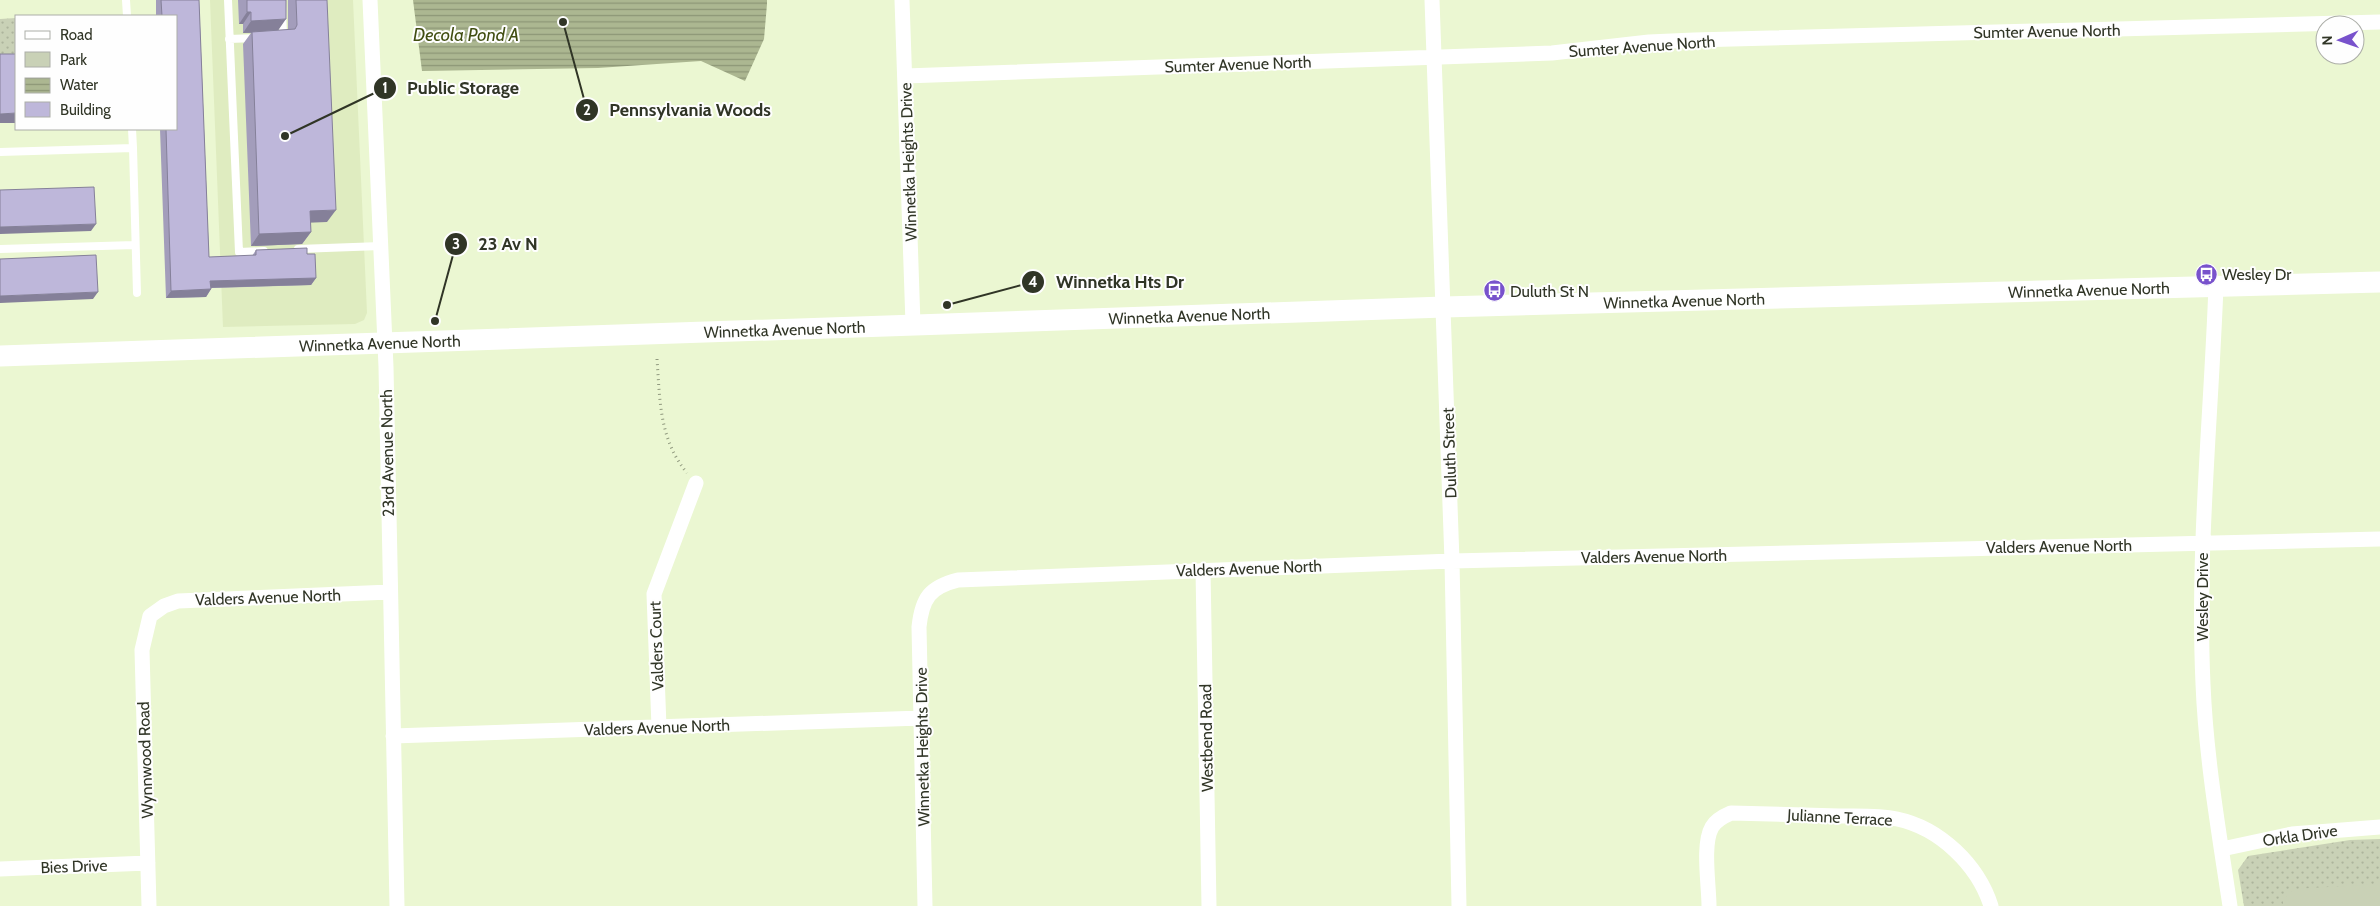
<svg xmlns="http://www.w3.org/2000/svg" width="2380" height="906" viewBox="0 0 2380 906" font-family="Cabin,sans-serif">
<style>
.built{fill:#dfecc0}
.green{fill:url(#green-dots)}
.pitch{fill:#c9d1b6}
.water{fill:url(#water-rules)}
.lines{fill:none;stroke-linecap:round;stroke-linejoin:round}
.path{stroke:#919a7f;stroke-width:3;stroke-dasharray:1 4;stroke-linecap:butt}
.service{stroke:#fff;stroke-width:8}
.minor{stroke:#fff;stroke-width:15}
.secondary{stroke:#fff;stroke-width:21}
.wall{fill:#a39dbb}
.shaded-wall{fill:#858099}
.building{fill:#beb7da;stroke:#858099}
.labels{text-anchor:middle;stroke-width:4;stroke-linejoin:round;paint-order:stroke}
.street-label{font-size:16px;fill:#303526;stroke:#fefefe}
.poi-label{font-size:16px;fill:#303526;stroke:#fefefe;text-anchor:start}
.water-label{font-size:18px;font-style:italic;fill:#414e12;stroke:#fefefe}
.leader{fill:none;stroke:#303526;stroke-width:2}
.callout-dot{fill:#303526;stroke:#fefefe;stroke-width:2}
.mark-label{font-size:15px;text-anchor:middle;font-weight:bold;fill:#fff}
.callout-label{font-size:18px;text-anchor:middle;font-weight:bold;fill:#303526;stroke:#fefefe;stroke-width:4;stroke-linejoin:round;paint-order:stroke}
</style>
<defs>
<pattern id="green-dots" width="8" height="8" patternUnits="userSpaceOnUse" patternTransform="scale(1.25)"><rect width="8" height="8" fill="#c9d1b6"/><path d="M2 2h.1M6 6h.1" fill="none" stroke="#adb49c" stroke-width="1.8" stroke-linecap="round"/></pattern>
<pattern id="water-rules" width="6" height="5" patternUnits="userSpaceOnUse" patternTransform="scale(1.25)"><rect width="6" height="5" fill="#acb791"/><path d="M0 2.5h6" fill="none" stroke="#8c9676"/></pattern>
</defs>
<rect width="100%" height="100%" fill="#ebf7d2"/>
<!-- built -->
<path class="built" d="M210 0H353L367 313 364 320 355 324 223 327Z"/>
<!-- green -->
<path class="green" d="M16 18V55L0 56V19Z
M2380 839V906H2244L2238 870 2248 856 2350 840Z"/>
<!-- pitch -->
<path class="pitch" d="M2380 884V906H2283V900L2294 889Z"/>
<!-- water -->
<path class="water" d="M413 0H767V4L764 39 745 81 701 61 598 68 422 71Z"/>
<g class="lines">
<!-- path -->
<path class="path" d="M657 359C660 400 659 439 687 473"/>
<!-- service -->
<path class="service" d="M126 0 127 16
M228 0 239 252 264 251
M279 37H283L282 0
M229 39 258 38
M133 148 137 293
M0 152 133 148 132 129
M0 249 135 245
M298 249 381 246"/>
<!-- minor -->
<path class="minor" d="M370 0 386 367 397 906
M902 0 913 324
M1432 0 1452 561 1459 906
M905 76 1552 53 1649 42 1694 40 2380 22
M2216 286C2211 419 2197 551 2203 684 2206 758 2219 833 2230 906
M1203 570 1209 906
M659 727 654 594 696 483
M393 736 921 718
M2222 849 2292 834 2380 827
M0 869 148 863
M149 906 142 650 150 616 164 606 178 601 390 592
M925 906 919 627C922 598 930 587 958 580L1452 561 2380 539
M1709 906C1709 885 1702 844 1712 827 1716 820 1724 816 1731 813 1767 814 1803 815 1839 816 1858 816 1878 815 1897 819 1940 828 1978 865 1991 906"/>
<!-- secondary -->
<path class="secondary" id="s1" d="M0 356 1444 307 2380 282"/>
</g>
<!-- wall -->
<path class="wall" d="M156 0H199L209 257 252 256 256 250 307 254 316 278 311 285 211 288V289L206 297 166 298 160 129H176V16H156Z
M238 0H286L278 30H288V0H327V222H311V232L302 244 251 246 243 44 251 33H243V24H239Z"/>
<!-- shaded-wall -->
<path class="shaded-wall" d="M247 12H251L243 24H239Z
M286 19 277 32 243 33 251 21Z
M16 113V123H0V114Z
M336 210 327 222 302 223 310 211Z
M96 224 91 231 0 234V227Z
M311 232 302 244 251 246 259 234Z
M316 278 311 285 205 288 210 281Z
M211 289 206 297 166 298 171 291Z
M98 292 93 299 0 303V296Z"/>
<!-- building -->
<path class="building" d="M161 0H199L209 257 256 255V250L307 248V254H315L316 278 210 281 211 289 171 291 166 129H176V16H162Z
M247 0H286V19L251 21V12H247Z
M296 0H327L336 210 310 211 311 232 259 234 252 32 295 29 297 25Z
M0 54H16V113L0 114Z
M94 187 96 224 0 227V190Z
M96 255 98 292 0 296V259Z"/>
<!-- icons -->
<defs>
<symbol id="bus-disc" viewBox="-11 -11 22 22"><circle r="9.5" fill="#7852cc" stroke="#fefefe"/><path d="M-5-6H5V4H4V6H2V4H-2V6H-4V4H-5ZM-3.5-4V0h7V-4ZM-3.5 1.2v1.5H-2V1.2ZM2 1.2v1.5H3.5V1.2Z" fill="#fff"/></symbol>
</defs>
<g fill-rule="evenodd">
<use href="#bus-disc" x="2194" y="262" width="25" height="25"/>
<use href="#bus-disc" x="1482" y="278" width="25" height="25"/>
</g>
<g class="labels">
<!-- street labels -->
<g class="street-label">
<text transform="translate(2047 31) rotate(-1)" y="6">Sumter Avenue North</text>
<text transform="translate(1642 46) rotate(-4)" y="6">Sumter Avenue North</text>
<text transform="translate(1238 64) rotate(-2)" y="6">Sumter Avenue North</text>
<text transform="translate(908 162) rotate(-92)" y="6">Winnetka Heights Drive</text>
<text dy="6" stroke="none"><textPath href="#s1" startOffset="2090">Winnetka Avenue North</textPath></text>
<text dy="6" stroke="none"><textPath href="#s1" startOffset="1685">Winnetka Avenue North</textPath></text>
<text dy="6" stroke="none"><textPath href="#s1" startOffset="1190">Winnetka Avenue North</textPath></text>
<text dy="6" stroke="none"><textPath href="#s1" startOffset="785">Winnetka Avenue North</textPath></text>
<text dy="6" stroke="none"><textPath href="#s1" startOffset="380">Winnetka Avenue North</textPath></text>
<text transform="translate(387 453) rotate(-91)" y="6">23rd Avenue North</text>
<text transform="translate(1449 453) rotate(-92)" y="6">Duluth Street</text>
<text transform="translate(2059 546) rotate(-1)" y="6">Valders Avenue North</text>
<text transform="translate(1654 556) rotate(-1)" y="6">Valders Avenue North</text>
<text transform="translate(1249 568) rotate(-2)" y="6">Valders Avenue North</text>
<text transform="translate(268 597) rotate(-2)" y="6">Valders Avenue North</text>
<text transform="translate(2202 597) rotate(-90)" y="6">Wesley Drive</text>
<text transform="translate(656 646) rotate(-92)" y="6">Valders Court</text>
<text transform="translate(657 727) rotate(-2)" y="6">Valders Avenue North</text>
<text transform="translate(1206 738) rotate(-91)" y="6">Westbend Road</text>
<text transform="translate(922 747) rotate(-91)" y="6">Winnetka Heights Drive</text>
<text transform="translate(145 760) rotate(-92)" y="6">Wynnwood Road</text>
<text transform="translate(1840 817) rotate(3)" y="6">Julianne Terrace</text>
<text transform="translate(2300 835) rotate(-8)" y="6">Orkla Drive</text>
<text transform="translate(74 866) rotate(-2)" y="6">Bies Drive</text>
</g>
<!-- poi labels -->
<g class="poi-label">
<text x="2222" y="280">Wesley Dr</text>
<text x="1510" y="297">Duluth St N</text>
</g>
<!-- water labels -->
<g class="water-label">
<text x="466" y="41">Decola Pond A</text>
</g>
</g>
<!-- callouts -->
<path class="leader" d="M285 136L385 88M563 22L587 110M435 321L456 244M947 305L1033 282"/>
<g class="callout-dot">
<circle cx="285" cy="136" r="5"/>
<circle cx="563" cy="22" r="5"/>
<circle cx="435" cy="321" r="5"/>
<circle cx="947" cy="305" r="5"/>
<circle cx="385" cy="88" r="12"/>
<circle cx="587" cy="110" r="12"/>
<circle cx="456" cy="244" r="12"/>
<circle cx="1033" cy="282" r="12"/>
</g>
<g class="mark-label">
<text x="385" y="93">1</text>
<text x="587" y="115">2</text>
<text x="456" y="249">3</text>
<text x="1033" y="287">4</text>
</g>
<g class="callout-label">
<text x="463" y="94">Public Storage</text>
<text x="690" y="116">Pennsylvania Woods</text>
<text x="508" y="250">23 Av N</text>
<text x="1120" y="288">Winnetka Hts Dr</text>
</g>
<!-- legend -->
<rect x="15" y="15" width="162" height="115" fill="#fefefe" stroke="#acaea8"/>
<rect x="25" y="31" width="25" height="8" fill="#ffffff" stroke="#acaea8"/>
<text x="60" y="40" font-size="15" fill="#303526">Road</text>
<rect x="25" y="52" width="25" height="15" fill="#c9d1b6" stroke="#acaea8"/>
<text x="60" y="65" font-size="15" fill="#303526">Park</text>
<rect x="25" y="78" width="25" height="15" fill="url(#water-rules)" stroke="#acaea8"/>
<text x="60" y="90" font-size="15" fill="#303526">Water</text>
<rect x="25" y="102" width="25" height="15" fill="#beb7da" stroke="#acaea8"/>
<text x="60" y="115" font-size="15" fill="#303526">Building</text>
<!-- north arrow -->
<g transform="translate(2340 40) rotate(268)"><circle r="24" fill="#fefefe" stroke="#acaea8"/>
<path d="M0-4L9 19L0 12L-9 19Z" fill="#7852cc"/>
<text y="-8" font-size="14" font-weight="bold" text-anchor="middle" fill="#303526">N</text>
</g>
</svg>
